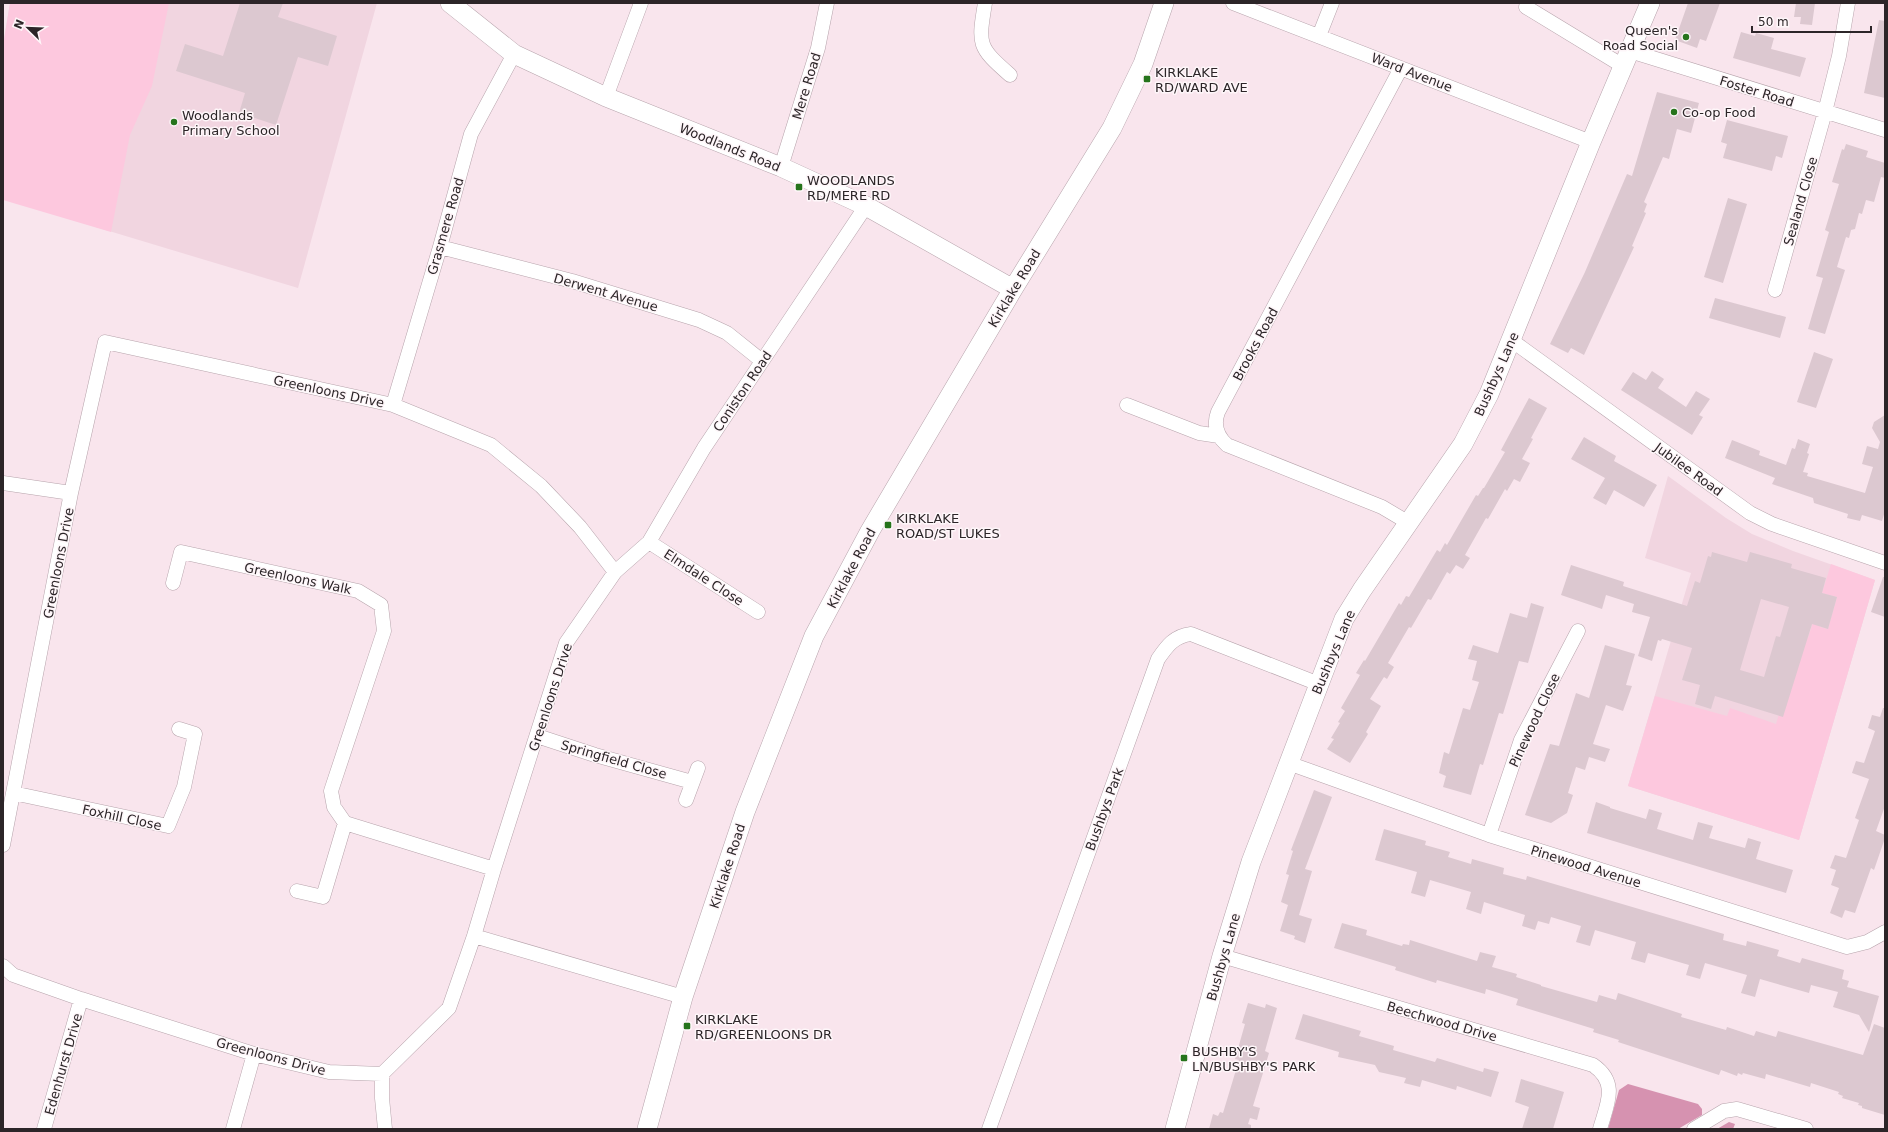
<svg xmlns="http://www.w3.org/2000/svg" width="1888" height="1132" viewBox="0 0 1888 1132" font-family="'DejaVu Sans',sans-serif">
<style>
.built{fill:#f1d5e0}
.green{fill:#fdc8de}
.forest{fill:#d692b0}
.building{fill:#dcc8d0;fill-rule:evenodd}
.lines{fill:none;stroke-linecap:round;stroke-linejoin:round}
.street-casing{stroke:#b7a4ac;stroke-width:15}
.secondary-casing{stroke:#b7a4ac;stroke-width:20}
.street{stroke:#fff;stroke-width:14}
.secondary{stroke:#fff;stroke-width:19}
.poi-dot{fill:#26741c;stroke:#fef6f9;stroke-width:1.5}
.labels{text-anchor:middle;stroke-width:3;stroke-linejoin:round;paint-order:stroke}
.poi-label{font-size:13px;fill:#2c2528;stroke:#fef6f9;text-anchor:start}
.street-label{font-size:13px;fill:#2c2528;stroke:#fef6f9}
</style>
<rect width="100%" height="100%" fill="#f9e5ed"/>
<!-- built -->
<path class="built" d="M10 3H377L298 288 3 199V45Z
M1668 476 1726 518 1752 534 1793 551 1875 580 1799 840 1628 786 1691 573 1645 558Z"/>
<!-- green -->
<path class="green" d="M10 3H169L152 86 130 135 111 232 3 200V46Z
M1831 564 1875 580 1799 840 1628 786 1655 696 1727 716 1730 708 1776 724 1802 637 1808 638 1814 619 1821 621 1820 627 1828 629 1837 597 1822 593Z"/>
<!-- forest -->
<path class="forest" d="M1628 1084 1698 1104 1702 1109V1115L1678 1129H1608L1619 1090Z
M1729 1122 1735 1124 1733 1129H1717Z"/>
<!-- building -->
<path class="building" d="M240 3H283L278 17 337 36 328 66 298 57 276 125 239 113 245 93 176 71 185 44 223 56Z
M1688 3H1720L1706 41 1700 39 1697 48 1675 40Z
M1796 3H1815L1812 25 1800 24 1801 17H1794Z
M1879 20 1885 21V98L1864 93Z
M1741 32 1755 36 1756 33 1774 38 1771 49 1806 58 1800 77 1733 58Z
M1657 92 1699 103 1691 133 1677 129 1669 159 1663 157 1644 202 1647 204 1644 212 1646 213 1632 246 1634 247 1584 355 1571 348 1568 353 1550 344 1585 272 1627 174 1632 176Z
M1727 120 1788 136 1782 158 1776 156 1772 171 1723 158 1727 144 1721 142Z
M1846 144 1868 151 1866 157 1885 163V178L1881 177 1874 202 1866 200 1862 214 1859 213 1855 229 1851 230 1849 238 1846 237 1837 267 1845 270 1825 334 1808 329 1823 278 1816 276 1829 232 1825 230 1839 184 1832 182 1842 149 1844 150Z
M1728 198 1747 204 1723 283 1704 277Z
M1715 298 1786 317 1780 338 1709 318Z
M1814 352 1833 359 1816 408 1797 402Z
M1652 371 1664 379 1658 388 1686 407 1696 391 1710 399 1699 415 1703 417 1692 435 1621 390 1633 372 1646 380Z
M1529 398 1547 408 1531 438 1533 439 1522 459 1530 463 1520 482 1514 479 1507 491 1505 489 1488 519 1486 518 1465 555 1470 558 1463 569 1456 565 1450 574 1447 572 1431 600 1428 599 1411 628 1409 627 1388 663 1394 667 1387 679 1384 677 1370 699 1381 706 1366 732 1368 734 1350 763 1327 749 1334 739 1331 738 1340 723 1338 722 1345 711 1341 708 1360 675 1356 673 1364 660 1365 661 1399 603 1401 605 1406 596 1409 597 1437 550 1440 552 1445 543 1447 545 1476 495 1478 496 1483 488H1484L1505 452 1501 450Z
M1885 415V511L1882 521 1862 515 1860 521 1847 518 1848 514 1814 503 1813 498 1772 484 1775 478 1725 458 1732 440 1760 451 1759 455 1786 465 1792 448 1795 449 1798 439 1810 444 1807 453 1809 454 1803 472 1808 473 1807 476 1865 493 1873 467 1862 464 1867 446 1878 449 1880 442 1872 428 1874 422Z
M1584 437 1616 456 1614 461 1657 485 1644 507 1614 490 1606 505 1593 498 1605 478 1571 459Z
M1712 552 1747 562 1750 552 1792 564 1791 568 1826 578 1822 593 1837 597 1828 629 1812 624 1783 717 1715 696 1711 709 1695 704 1700 685 1682 680 1692 648 1662 639 1661 641 1658 640 1652 661 1638 656 1650 617 1632 612 1634 604 1606 595 1602 609 1561 595 1571 565 1624 582 1623 586 1687 606 1695 581 1700 583 1708 556 1711 557ZM1761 599 1789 607 1780 637 1776 636 1764 677 1740 670Z
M1883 577H1885V617L1871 612Z
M1531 603 1544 607 1528 663 1519 661 1503 714 1499 713 1483 765 1480 764 1471 795 1443 787 1446 776 1439 773 1444 752 1449 754 1463 708 1470 710 1479 682 1472 680 1477 661 1468 659 1473 645 1498 653 1510 613 1527 618Z
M1605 645 1635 654 1626 685 1632 686 1623 711 1606 705 1593 744 1610 749 1605 762 1589 757 1585 770 1576 767 1568 793 1573 795 1567 813 1551 823 1525 815 1550 744 1559 746 1576 693 1589 698Z
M1883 708H1885V806L1876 831 1885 835V838L1874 870 1871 868 1855 913 1845 910 1842 918 1830 913 1839 888 1831 885 1836 870 1830 868 1835 855 1846 858 1859 820 1855 818 1869 779 1852 773 1856 761 1864 763 1875 731 1868 728 1872 715 1880 717Z
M1314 790 1332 797 1305 869 1312 871 1299 915 1312 919 1305 943 1294 939 1295 936 1280 931 1288 905 1281 902 1289 875 1286 874 1293 851 1291 850Z
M1596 802 1610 807V808L1646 819 1649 809 1662 813 1657 829 1693 840 1698 822 1713 826 1709 838 1745 848 1748 838 1761 842 1756 859 1793 870 1786 893 1587 833Z
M1384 829 1426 841 1425 845 1450 852 1448 857 1471 864 1472 859 1504 868 1503 874 1526 880 1527 876 1724 934 1723 940 1746 946 1747 941 1779 950 1777 956 1800 963 1802 958 1844 970 1842 979 1849 981 1847 987 1879 996 1869 1032 1859 1015 1833 1007 1838 992 1811 985 1809 993 1760 979 1755 997 1741 993 1747 975 1705 963 1700 979 1686 975 1689 965 1648 953 1645 963 1631 959 1636 942 1595 930 1590 946 1576 942 1581 926 1551 917 1549 924 1538 921 1535 930 1522 926 1525 915 1484 902 1481 914 1466 909 1471 892 1430 880 1425 897 1411 893 1417 872 1375 860Z
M1342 923 1367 930 1366 935 1402 946 1403 944 1409 945 1410 940 1477 961 1480 952 1496 956 1492 967 1517 974 1516 977 1541 985V986L1597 1002 1599 995 1616 1000 1618 993 1682 1014 1681 1017 1726 1030 1727 1027 1754 1036 1756 1031 1776 1037 1778 1031 1863 1055 1874 1024 1885 1028V1115L1862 1108V1106L1858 1105 1859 1103 1842 1098 1843 1096 1838 1094 1839 1092 1811 1083 1810 1087 1766 1074 1765 1079 1743 1073 1742 1075 1738 1073 1737 1076 1721 1070 1719 1075 1618 1042 1619 1040 1593 1032 1594 1029 1516 1005 1518 999 1486 989 1485 994 1437 980 1436 983 1395 970 1396 967 1334 948Z
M1248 1003 1265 1008 1266 1004 1277 1008 1265 1051 1269 1053 1253 1106 1260 1108 1257 1120 1250 1118 1248 1124 1251 1125V1129H1209L1213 1114 1218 1116 1220 1112 1223 1113 1239 1060 1235 1059 1245 1024 1242 1023Z
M1303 1014 1361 1031 1359 1036 1394 1046 1393 1050 1435 1062 1437 1058 1483 1072 1484 1068 1499 1072 1491 1097 1457 1086 1456 1090 1422 1080 1420 1087 1404 1083 1406 1078 1379 1072 1375 1065 1338 1057 1339 1052 1295 1039Z
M1521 1079 1564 1092 1553 1129H1522L1529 1107 1515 1102Z"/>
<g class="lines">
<defs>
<path id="street" d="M985 3C978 45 978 47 1010 75
M1233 3 1591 142
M1526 7 1623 66
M1319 36 1332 3
M1630 51 1885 130
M1401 68 1218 412C1213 425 1217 436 1227 445L1382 507 1409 523
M606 97 641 3
M781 167 818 48 827 3
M440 247 572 281 699 320 727 333 762 361
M1775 290 1825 112 1839 56 1848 3
M1511 340 1750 513 1772 524 1885 563
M393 405 440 247 471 134 514 54
M1127 405 1199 433 1219 436
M3 483 71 493
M649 542 758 612
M615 572 649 542 704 448 866 206
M173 583 181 552 358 591 381 605 384 631 331 791 334 807 345 823 494 869
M537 736 595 755 692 782
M1288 763 1489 835 1847 947 1867 942 1885 932
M13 793 168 826 184 787 195 734 179 729
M686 800 698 768
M1489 835 1521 740 1578 631
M3 845 71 493 105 342 393 405 491 445 541 486 580 527 615 572 566 643 494 869 474 936 449 1008 382 1074 329 1072 254 1054 81 999 13 975 3 966
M297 891 323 897 345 823
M474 936 683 997
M1222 956 1593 1065C1619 1083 1607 1104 1600 1129
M382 1074V1098L385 1129
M44 1129 81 999
M233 1129 254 1054
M989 1129 1158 659C1167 646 1174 636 1191 634L1319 684
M1694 1129 1724 1111 1737 1109 1806 1129"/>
<path id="secondary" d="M450 3 514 54 606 97 781 167 866 206 1013 289
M647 1129 683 997 745 812 814 636 870 531 1013 289 1112 128 1143 64 1164 3
M1175 1129 1222 956 1251 862 1344 619 1362 590 1463 444 1489 394 1591 142 1650 3"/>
</defs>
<!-- street casing -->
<use href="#street" class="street-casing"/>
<!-- secondary casing -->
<use href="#secondary" class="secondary-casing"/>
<!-- street -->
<use href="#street" class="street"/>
<!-- secondary -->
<use href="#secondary" class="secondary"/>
</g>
<!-- markers -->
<g class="poi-dot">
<circle cx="1686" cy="37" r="4"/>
<rect x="1143" y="75" width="8" height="8" rx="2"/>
<circle cx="1674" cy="112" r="4"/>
<circle cx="174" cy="122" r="4"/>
<rect x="795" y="183" width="8" height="8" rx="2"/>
<rect x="884" y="521" width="8" height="8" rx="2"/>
<rect x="683" y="1022" width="8" height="8" rx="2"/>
<rect x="1180" y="1054" width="8" height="8" rx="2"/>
</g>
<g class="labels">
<!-- poi labels -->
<g class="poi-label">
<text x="1678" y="35" text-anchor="end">Queen's<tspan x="1678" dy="15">Road Social</tspan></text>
<text x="1155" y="77">KIRKLAKE<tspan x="1155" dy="15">RD/WARD AVE</tspan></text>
<text x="1682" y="117">Co-op Food</text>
<text x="182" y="120">Woodlands<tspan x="182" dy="15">Primary School</tspan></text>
<text x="807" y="185">WOODLANDS<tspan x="807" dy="15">RD/MERE RD</tspan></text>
<text x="896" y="523">KIRKLAKE<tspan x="896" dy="15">ROAD/ST LUKES</tspan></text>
<text x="695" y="1024">KIRKLAKE<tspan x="695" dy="15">RD/GREENLOONS DR</tspan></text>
<text x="1192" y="1056">BUSHBY'S<tspan x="1192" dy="15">LN/BUSHBY'S PARK</tspan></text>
</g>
<!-- street labels -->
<g class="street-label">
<text transform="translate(1412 72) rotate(21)" y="5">Ward Avenue</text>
<text transform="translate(806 86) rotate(-73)" y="5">Mere Road</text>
<text transform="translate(1757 91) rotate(17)" y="5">Foster Road</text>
<text transform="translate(730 147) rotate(22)" y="5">Woodlands Road</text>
<text transform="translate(1800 201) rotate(-74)" y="5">Sealand Close</text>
<text transform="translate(445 226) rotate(-74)" y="5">Grasmere Road</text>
<text transform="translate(1014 288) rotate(-59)" y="5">Kirklake Road</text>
<text transform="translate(606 292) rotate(16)" y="5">Derwent Avenue</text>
<text transform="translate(1255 344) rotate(-62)" y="5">Brooks Road</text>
<text transform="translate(1496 374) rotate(-66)" y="5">Bushbys Lane</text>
<text transform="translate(329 391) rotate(12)" y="5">Greenloons Drive</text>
<text transform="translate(742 391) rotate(-56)" y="5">Coniston Road</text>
<text transform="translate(1689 469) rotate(36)" y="5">Jubilee Road</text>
<text transform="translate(58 563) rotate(-79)" y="5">Greenloons Drive</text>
<text transform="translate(851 568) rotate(-62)" y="5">Kirklake Road</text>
<text transform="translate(704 577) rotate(33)" y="5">Elmdale Close</text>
<text transform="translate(298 578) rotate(12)" y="5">Greenloons Walk</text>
<text transform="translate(1333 652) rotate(-67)" y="5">Bushbys Lane</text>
<text transform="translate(550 697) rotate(-72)" y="5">Greenloons Drive</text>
<text transform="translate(1534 720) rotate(-65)" y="5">Pinewood Close</text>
<text transform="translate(614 759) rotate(16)" y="5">Springfield Close</text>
<text transform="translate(1104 809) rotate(-70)" y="5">Bushbys Park</text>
<text transform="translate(122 817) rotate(12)" y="5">Foxhill Close</text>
<text transform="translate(727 866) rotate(-72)" y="5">Kirklake Road</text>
<text transform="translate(1586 866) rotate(17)" y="5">Pinewood Avenue</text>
<text transform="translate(1223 957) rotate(-74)" y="5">Bushbys Lane</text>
<text transform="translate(1442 1021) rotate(16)" y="5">Beechwood Drive</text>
<text transform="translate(271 1056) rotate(15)" y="5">Greenloons Drive</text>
<text transform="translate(63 1064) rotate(-74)" y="5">Edenhurst Drive</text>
</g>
</g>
<!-- border -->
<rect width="1888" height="1132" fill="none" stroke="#2c2528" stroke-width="8"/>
<!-- north arrow -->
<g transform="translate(28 28) rotate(293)" stroke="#fef6f9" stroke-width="3" paint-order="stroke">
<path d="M0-3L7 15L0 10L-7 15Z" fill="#2c2528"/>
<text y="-6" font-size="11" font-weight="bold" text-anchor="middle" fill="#2c2528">N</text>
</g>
<!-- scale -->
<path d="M1752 26v6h119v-6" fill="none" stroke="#2c2528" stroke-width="2"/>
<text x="1758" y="26" font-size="12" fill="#2c2528" stroke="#fef6f9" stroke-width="3" paint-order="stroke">50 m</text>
</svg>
